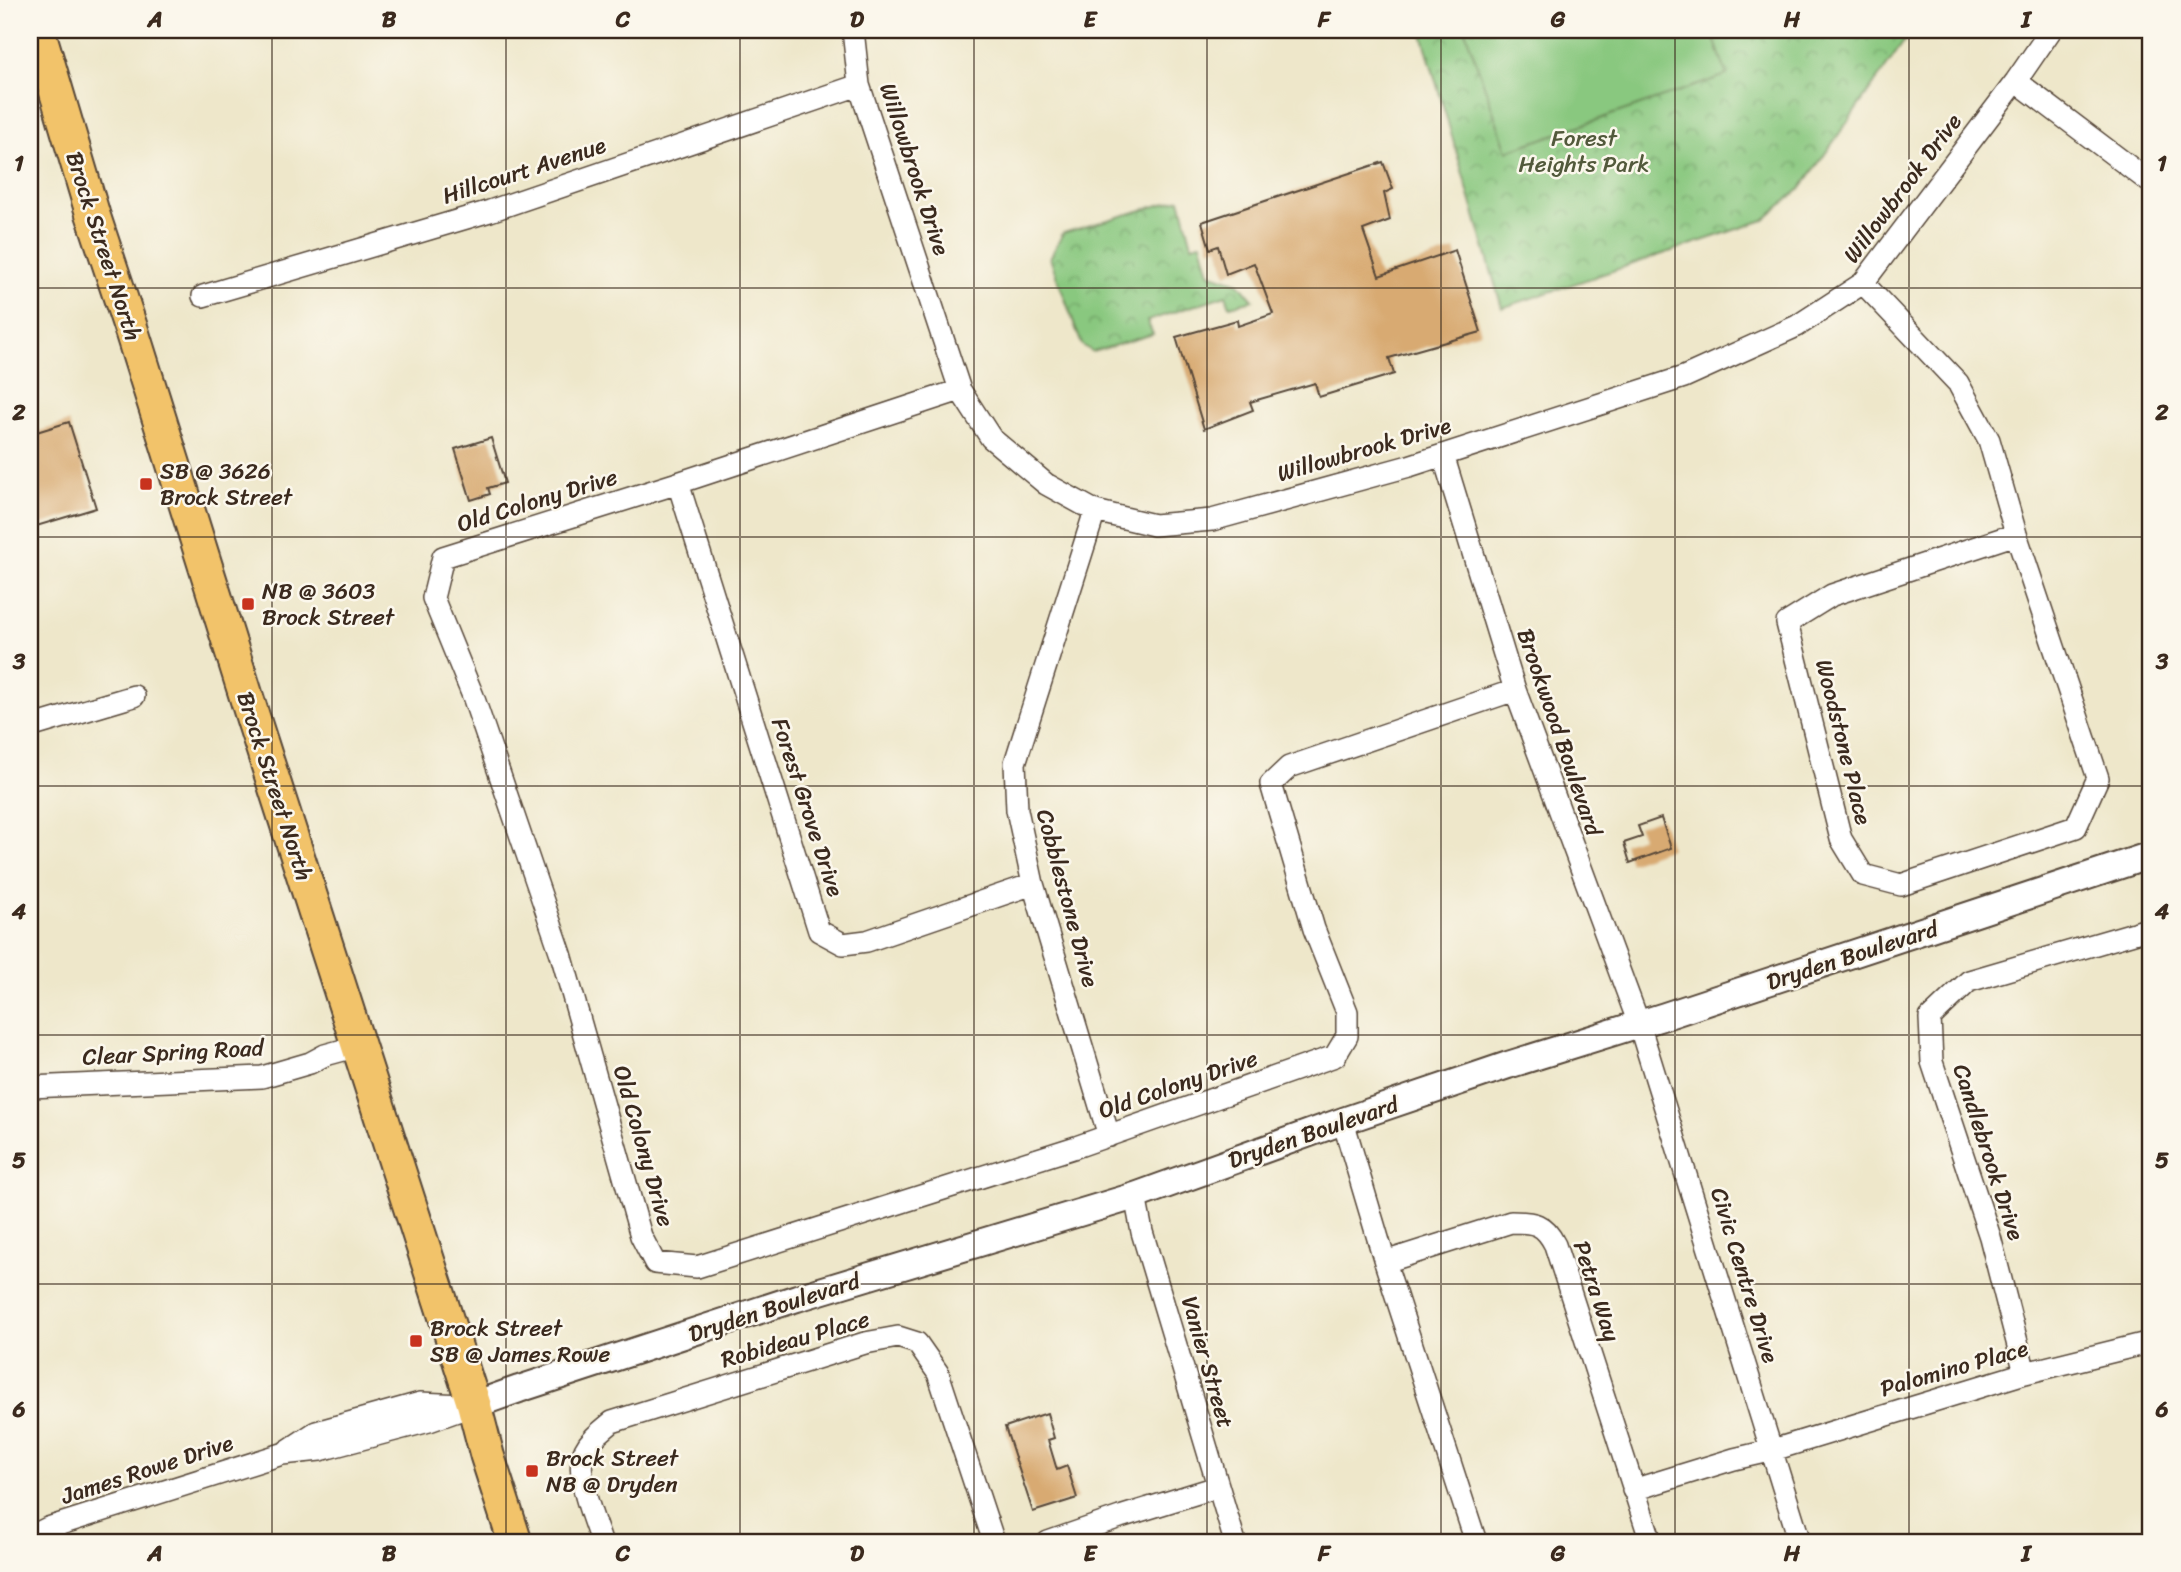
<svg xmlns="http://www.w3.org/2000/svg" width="2181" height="1572" viewBox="0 0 2181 1572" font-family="Sriracha,sans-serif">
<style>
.park{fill:url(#park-crowns);stroke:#62794e;stroke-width:2}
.garden{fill:#89c87f;stroke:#62794e;stroke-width:2}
.building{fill:#d8aa72}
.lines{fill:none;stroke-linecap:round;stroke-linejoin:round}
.minor-casing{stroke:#564638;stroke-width:24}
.tertiary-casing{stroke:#564638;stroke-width:30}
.primary-casing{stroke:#564638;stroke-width:37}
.minor{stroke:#fff;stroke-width:21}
.tertiary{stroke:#fff;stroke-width:26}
.primary{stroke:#f2c36a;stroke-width:33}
.grid{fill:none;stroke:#3b2a1e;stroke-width:2;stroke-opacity:0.55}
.poi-dot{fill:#c8321e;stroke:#fbf7ec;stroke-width:2.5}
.labels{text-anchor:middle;stroke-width:5;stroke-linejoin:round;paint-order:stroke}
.park-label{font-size:23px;fill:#52593b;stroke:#fbf7ec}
.street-label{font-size:23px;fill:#3b2a1e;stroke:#fbf7ec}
.poi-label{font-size:23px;fill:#3b2a1e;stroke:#fbf7ec;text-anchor:start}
.neatline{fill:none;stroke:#3b2a1e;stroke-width:2.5}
.grid-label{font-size:23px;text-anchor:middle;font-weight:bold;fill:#3b2a1e}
</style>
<defs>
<pattern id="park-crowns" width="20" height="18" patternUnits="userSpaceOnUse" patternTransform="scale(1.75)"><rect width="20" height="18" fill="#89c87f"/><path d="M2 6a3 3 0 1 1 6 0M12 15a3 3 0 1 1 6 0" fill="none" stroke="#71a367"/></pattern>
</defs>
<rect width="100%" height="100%" fill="#fbf7ec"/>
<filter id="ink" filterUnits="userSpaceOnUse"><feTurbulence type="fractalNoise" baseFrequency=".0143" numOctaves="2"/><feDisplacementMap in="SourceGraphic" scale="14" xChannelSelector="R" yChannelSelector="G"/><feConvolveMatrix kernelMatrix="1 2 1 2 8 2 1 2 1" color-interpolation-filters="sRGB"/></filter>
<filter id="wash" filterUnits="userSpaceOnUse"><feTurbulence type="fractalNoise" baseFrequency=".00686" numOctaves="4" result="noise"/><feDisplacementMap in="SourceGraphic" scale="28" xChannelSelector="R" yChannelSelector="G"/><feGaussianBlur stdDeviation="1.57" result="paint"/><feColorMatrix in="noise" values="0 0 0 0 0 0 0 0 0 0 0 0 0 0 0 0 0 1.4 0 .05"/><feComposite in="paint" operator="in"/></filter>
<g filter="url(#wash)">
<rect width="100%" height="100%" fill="#eee7ca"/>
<!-- park -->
<path class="park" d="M1421 30H1912L1801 188 1764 220 1502 308Z
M1180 199 1192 245 1201 243 1209 273 1239 283 1253 300 1230 306 1226 295 1147 321 1153 334 1093 352 1082 345 1050 258 1063 233Z"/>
<!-- garden -->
<path class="garden" d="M1465 30H1711L1727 75 1507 151Z"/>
<g id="blocks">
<!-- building -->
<path class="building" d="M1383 162 1393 189 1384 193 1390 220 1363 230 1379 276 1455 250 1481 332 1389 358 1394 374 1319 397 1315 383 1250 402 1253 410 1204 429 1176 337 1237 320 1238 326 1273 314 1254 263 1226 274 1218 246 1210 249 1202 222Z
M69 422 96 508 30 528V434Z
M491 438 505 483 488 488 490 494 471 500 455 449Z
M1661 818 1671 848 1630 863 1624 843 1642 837 1638 826Z
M1047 1413 1054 1438 1048 1440 1057 1470 1067 1466 1077 1498 1033 1512 1005 1427Z"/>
</g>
</g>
<g filter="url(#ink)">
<use href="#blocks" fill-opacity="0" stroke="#564638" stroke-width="2"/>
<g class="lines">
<defs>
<path id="minor" d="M853 30 859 85 960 390 991 438 1046 484 1095 511 1154 525 1212 520 1409 466 1684 377 1797 326 1863 283 2016 81 2051 30
M2016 81 2151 183
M1863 283 1958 383 1989 440 2016 534 2098 778 2076 827 1901 885 1863 875 1841 839 1787 623 1832 595 2016 534
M203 296 490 211 859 85
M960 390 678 483 443 557 433 598 473 696 561 954 641 1236 655 1263 697 1267 1076 1147 1335 1056 1347 1036V1012L1314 929 1271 784 1289 767 1515 690
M1443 455 1515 690 1639 1024 1800 1542
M678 483 819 931 843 944 867 941 1033 884
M1095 511 1015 763 1017 810 1033 884 1109 1136
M30 727 134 696
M30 1087 262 1077 310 1063 325 1055 358 1046
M1343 1121 1385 1262 1476 1542
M1135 1196 1142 1232 1235 1542
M1385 1262 1511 1222C1534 1222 1544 1223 1555 1245L1651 1542
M2025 1373 1990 1237 1932 1062 1930 1018 1969 981 2151 928
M287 1451 316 1432 420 1403 462 1405
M1633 1490 1734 1459 1773 1450 2025 1373 2151 1342
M30 1537 48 1528 282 1454 320 1450 429 1421 474 1405
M601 1542C594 1519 573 1473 585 1450 591 1438 603 1430 612 1422L865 1343 898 1337 917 1343 938 1373 994 1542
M1048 1542 1120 1517 1217 1487"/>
<path id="tertiary" d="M474 1405 519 1389 797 1298 1135 1196 1343 1121 1508 1065 1665 1016 2151 855"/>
<path id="primary" d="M38 30 93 215 132 332 253 718 474 1405 487 1455 515 1542"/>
</defs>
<!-- minor casing -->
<use href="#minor" class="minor-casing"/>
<!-- tertiary casing -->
<use href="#tertiary" class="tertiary-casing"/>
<!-- primary casing -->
<use href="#primary" class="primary-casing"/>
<!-- minor -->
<use href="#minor" class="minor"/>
<!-- tertiary -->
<use href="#tertiary" class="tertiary"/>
<!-- primary -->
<use href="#primary" class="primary"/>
</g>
</g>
<!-- grid -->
<path class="grid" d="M272 30V1542M506 30V1542M740 30V1542M974 30V1542M1207 30V1542M1441 30V1542M1675 30V1542M1909 30V1542M30 288H2151M30 537H2151M30 786H2151M30 1035H2151M30 1284H2151"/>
<!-- markers -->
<g class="poi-dot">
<rect x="139" y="477" width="14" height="14" rx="3.5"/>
<rect x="241" y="597" width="14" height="14" rx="3.5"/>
<rect x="409" y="1334" width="14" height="14" rx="3.5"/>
<rect x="525" y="1464" width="14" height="14" rx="3.5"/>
</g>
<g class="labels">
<!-- park labels -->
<g class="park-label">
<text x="1584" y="146">Forest<tspan x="1584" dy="26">Heights Park</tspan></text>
</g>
<!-- street labels -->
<g class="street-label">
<text transform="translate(915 169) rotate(72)" y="8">Willowbrook Drive</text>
<text transform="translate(524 170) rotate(-18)" y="8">Hillcourt Avenue</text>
<text transform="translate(1902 188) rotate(-53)" y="8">Willowbrook Drive</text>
<text transform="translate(104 246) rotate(72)" y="8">Brock Street North</text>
<text transform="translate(1364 449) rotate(-16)" y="8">Willowbrook Drive</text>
<text transform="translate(537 500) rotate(-17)" y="8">Old Colony Drive</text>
<text transform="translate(1560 732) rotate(71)" y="8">Brookwood Boulevard</text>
<text transform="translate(1844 742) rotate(76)" y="8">Woodstone Place</text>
<text transform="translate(275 786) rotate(72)" y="8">Brock Street North</text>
<text transform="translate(808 807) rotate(72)" y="8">Forest Grove Drive</text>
<text transform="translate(1068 898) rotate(75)" y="8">Cobblestone Drive</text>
<text transform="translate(1852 955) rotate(-18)" y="8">Dryden Boulevard</text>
<text transform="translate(173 1052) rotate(-3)" y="8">Clear Spring Road</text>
<text transform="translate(1178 1084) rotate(-19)" y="8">Old Colony Drive</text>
<text transform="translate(1313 1132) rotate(-19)" y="8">Dryden Boulevard</text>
<text transform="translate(644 1146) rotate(74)" y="8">Old Colony Drive</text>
<text transform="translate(1989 1152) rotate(72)" y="8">Candlebrook Drive</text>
<text transform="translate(1745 1275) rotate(73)" y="8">Civic Centre Drive</text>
<text transform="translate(1597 1291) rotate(72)" y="8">Petra Way</text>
<text transform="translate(774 1307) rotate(-18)" y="8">Dryden Boulevard</text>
<text transform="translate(795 1339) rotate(-16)" y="8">Robideau Place</text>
<text transform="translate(1208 1362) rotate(74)" y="8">Vanier Street</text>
<text transform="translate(1954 1368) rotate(-16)" y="8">Palomino Place</text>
<text transform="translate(147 1469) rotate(-18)" y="8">James Rowe Drive</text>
</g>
<!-- poi labels -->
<g class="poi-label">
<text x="160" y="479">SB @ 3626<tspan x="160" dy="26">Brock Street</tspan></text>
<text x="262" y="599">NB @ 3603<tspan x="262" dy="26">Brock Street</tspan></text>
<text x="430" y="1336">Brock Street<tspan x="430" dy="26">SB @ James Rowe</tspan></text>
<text x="546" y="1466">Brock Street<tspan x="546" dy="26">NB @ Dryden</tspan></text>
</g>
</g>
<!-- margin -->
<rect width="2181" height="1572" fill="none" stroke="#fbf7ec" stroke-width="77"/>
<rect x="38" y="38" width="2104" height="1496" class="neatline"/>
<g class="grid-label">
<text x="155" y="27">A</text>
<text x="389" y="27">B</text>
<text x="623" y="27">C</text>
<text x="857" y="27">D</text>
<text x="1090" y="27">E</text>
<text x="1324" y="27">F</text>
<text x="1558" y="27">G</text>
<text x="1792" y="27">H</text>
<text x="2026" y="27">I</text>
<text x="19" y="171">1</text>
<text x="2162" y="171">1</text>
<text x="19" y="420">2</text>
<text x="2162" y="420">2</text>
<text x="19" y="669">3</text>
<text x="2162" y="669">3</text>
<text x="19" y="919">4</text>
<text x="2162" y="919">4</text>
<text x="19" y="1168">5</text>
<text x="2162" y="1168">5</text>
<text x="19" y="1417">6</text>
<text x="2162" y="1417">6</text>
<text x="155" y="1561">A</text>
<text x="389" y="1561">B</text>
<text x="623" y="1561">C</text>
<text x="857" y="1561">D</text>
<text x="1090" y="1561">E</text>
<text x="1324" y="1561">F</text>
<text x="1558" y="1561">G</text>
<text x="1792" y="1561">H</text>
<text x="2026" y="1561">I</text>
</g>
</svg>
